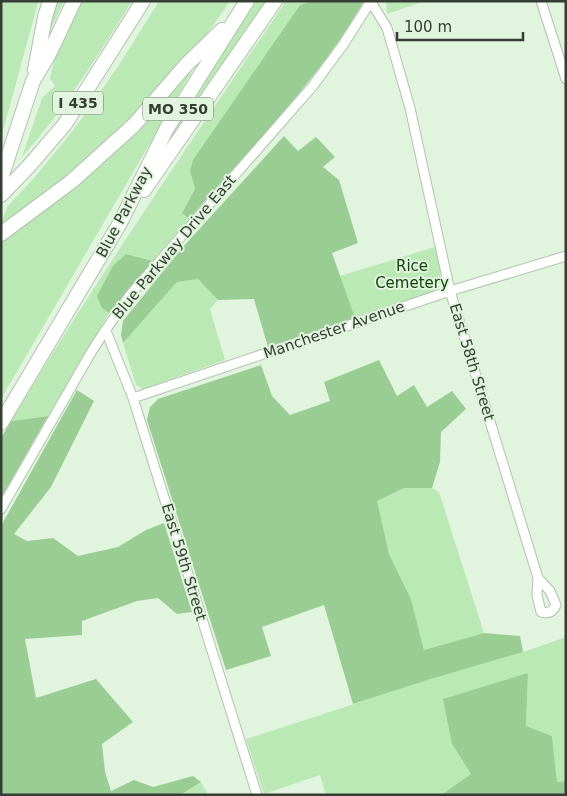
<svg xmlns="http://www.w3.org/2000/svg" width="567" height="796" viewBox="0 0 567 796" font-family="'DejaVu Sans',sans-serif">
<style>
.green{fill:#bbe9b5}
.forest{fill:#9acd93}
.lines{fill:none;stroke-linecap:round;stroke-linejoin:round}
.minor-casing{stroke:#b1c3ae;stroke-width:11}
.highway-casing{stroke:#b1c3ae;stroke-width:16}
.minor{stroke:#fff;stroke-width:9}
.highway{stroke:#fff;stroke-width:14}
.labels{text-anchor:middle;stroke-width:4;stroke-linejoin:round;paint-order:stroke}
.shield{fill:#e1f4de;stroke:#697467;stroke-width:1}
.shield-label{font-size:14px;font-weight:bold;fill:#353d34}
.street-label{font-size:15px;fill:#353d34;stroke:#e1f4de}
.park-label{font-size:15px;fill:#0f4309;stroke:#e1f4de}
</style>
<rect width="100%" height="100%" fill="#e1f4de"/>
<!-- green -->
<path class="green" d="M39 1 38 3 1 138V2Z
M56 1H64L46 39Z
M81 1H132C98 55 65 109 22 157L42 98 55 86 50 78 55 56Z
M159 1H230C196 53 150 103 104 145 72 174 36 199 1 225L7 207 35 177 78 124 121 62Z
M255 1H267L147 180C180 118 217 59 255 1Z
M286 1H313L300 5 190 171 195 189 182 213 189 219 153 261 127 254 102 308 109 313 48 416 11 421C97 278 192 140 286 1Z
M386 1H425L387 14Z
M189 72 191 73 1 399V240L137 129Z
M435 247C439 265 447 282 429 294L355 318 340 276Z
M198 279 218 300 210 309 225 360 143 389 136 385 123 343 177 282Z
M404 488H432L439 492 484 633 424 650 411 599 389 554 376 501Z
M566 637V781L557 782 552 736 526 726 528 673 452 744 471 774 444 793 445 795H326L320 775 264 794 246 739 431 679 523 652Z
M201 782 208 795H178L185 793Z"/>
<!-- forest -->
<path class="forest" d="M313 1H364C318 81 249 150 189 219L182 213 195 189 190 171 193 160 300 5Z
M284 136 298 151 316 137 335 157 323 167 339 180 358 243 332 253 355 318 268 347 254 299 218 300 198 279 177 282 123 343 121 335 123 321 182 248Z
M126 254 153 261 109 313 102 308 97 296 113 266Z
M379 360 397 396 414 385 427 407 452 391 466 409 441 432 440 462 432 488H404L377 501 389 554 411 599 424 650 484 633 520 636 523 652 431 679 353 704 324 605 262 627 271 656 226 670 147 420 150 407 158 399 261 365 272 396 290 415 330 401 324 382Z
M77 390 94 401 51 487 14 534 27 541 53 538 78 556 118 547 146 530 164 523 192 612 177 614 158 598 137 601 82 621V635L25 639 36 698 96 679 133 722 102 744 105 772 111 791 134 780 153 787 193 776 201 782 184 793 178 795H1V526Z
M48 416 1 498V438L11 421Z
M528 673 526 726 552 736 557 782 566 781V795H445L444 793 471 774 452 744 443 699Z"/>
<g class="lines">
<defs>
<path id="minor" d="M541 1 566 79
M371 2 387 28 410 108 450 291 538 578 537 595 541 612C548 614 553 612 556 605L550 591 538 578
M106 331 133 398 257 795
M133 398 450 291 566 256
M1 509 89 356C102 334 116 315 130 295L312 87 343 45 371 1"/>
<path id="highway" d="M35 70 45 17 50 1
M1 178 33 81 49 54 74 1
M144 190 275 1
M1 195 29 166 65 124 143 1
M1 234 72 181 134 125 186 65 222 30
M1 423 120 223 167 128 247 1"/>
</defs>
<!-- minor casing -->
<use href="#minor" class="minor-casing"/>
<!-- highway casing -->
<use href="#highway" class="highway-casing"/>
<!-- minor -->
<use href="#minor" class="minor"/>
<!-- highway -->
<use href="#highway" class="highway"/>
</g>
<g class="labels">
<!-- shield labels -->
<g class="shield">
<rect x="53" y="91.5" width="50" height="23" rx="4"/>
<rect x="143" y="97.5" width="70" height="23" rx="4"/>
</g>
<g class="shield-label">
<text x="78" y="108">I 435</text>
<text x="178" y="114">MO 350</text>
</g>
<!-- street labels -->
<g class="street-label">
<text transform="translate(124 212) rotate(-62)" y="5">Blue Parkway</text>
<text transform="translate(174 247) rotate(-50)" y="5">Blue Parkway Drive East</text>
<text transform="translate(334 330) rotate(-19)" y="5">Manchester Avenue</text>
<text transform="translate(472 362) rotate(73)" y="5">East 58th Street</text>
<text transform="translate(184 562) rotate(73)" y="5">East 59th Street</text>
</g>
<!-- park labels -->
<g class="park-label">
<text x="412" y="271">Rice<tspan x="412" dy="17">Cemetery</tspan></text>
</g>
</g>
<!-- border -->
<rect width="567" height="796" fill="none" stroke="#353d34" stroke-width="5"/>
<!-- scale -->
<path d="M397 32v8h126v-8" fill="none" stroke="#353d34" stroke-width="2.5"/>
<text x="404" y="32" font-size="15" fill="#353d34" stroke="#e1f4de" stroke-width="4" paint-order="stroke">100 m</text>
</svg>
